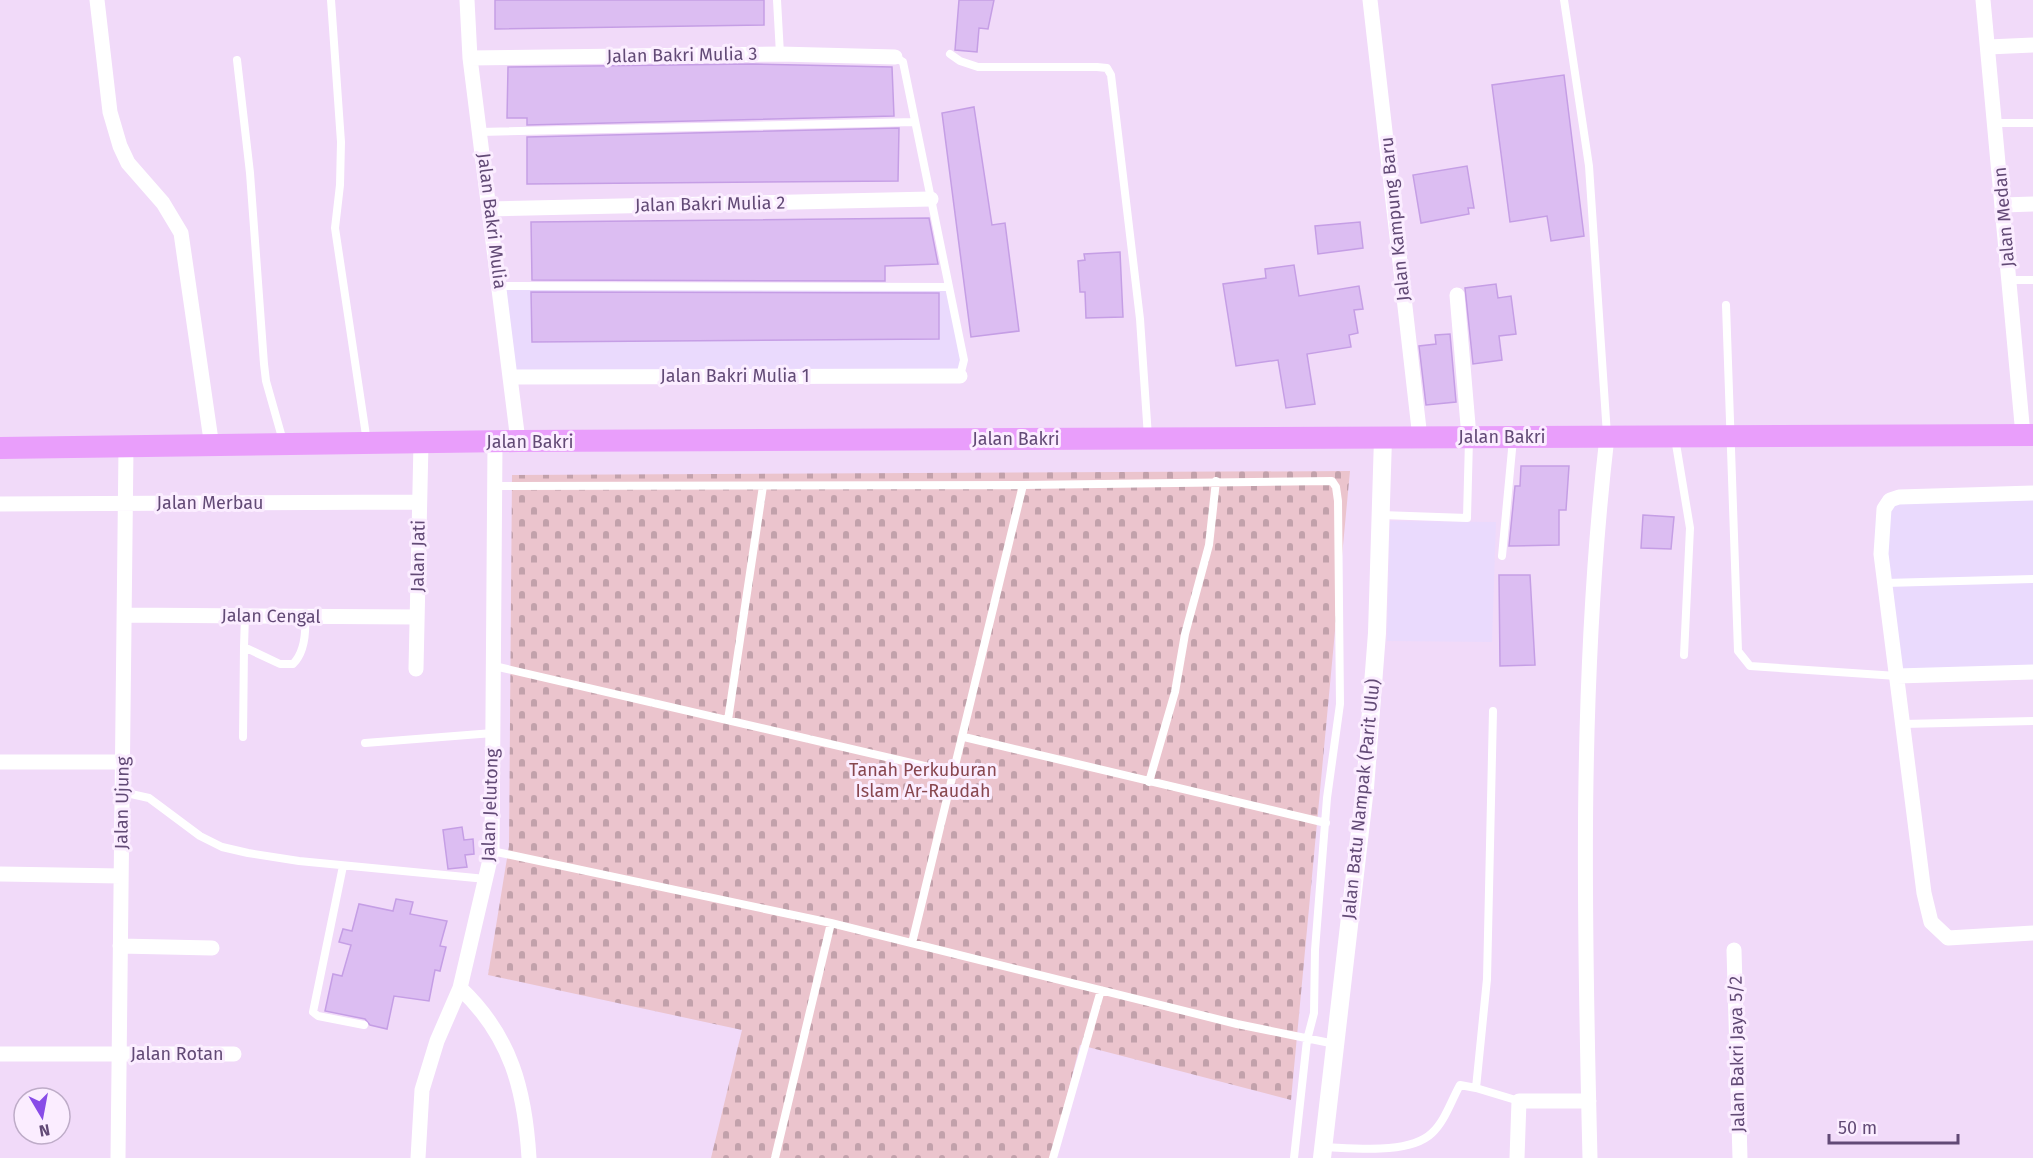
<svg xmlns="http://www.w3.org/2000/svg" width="2033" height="1158" viewBox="0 0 2033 1158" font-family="'Fira Sans',sans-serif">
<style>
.residential{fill:#f1daf9;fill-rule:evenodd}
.commercial{fill:#eadafd}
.cemetery{fill:url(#cemetery-stones)}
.building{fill:#dcbdf2;stroke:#c59ee5;stroke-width:1.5}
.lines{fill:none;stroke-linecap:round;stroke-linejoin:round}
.service{stroke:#fff;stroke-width:8}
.minor{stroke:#fff;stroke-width:15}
.tertiary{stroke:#fff;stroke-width:18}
.primary{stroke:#e99efb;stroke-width:22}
.labels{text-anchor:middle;stroke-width:6;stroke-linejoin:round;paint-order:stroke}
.street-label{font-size:18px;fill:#624a76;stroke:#fbedff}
.park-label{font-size:18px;fill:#88474f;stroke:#fbedff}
</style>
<defs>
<pattern id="cemetery-stones" width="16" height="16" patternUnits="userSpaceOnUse" patternTransform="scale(1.5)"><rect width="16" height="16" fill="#ebc4cd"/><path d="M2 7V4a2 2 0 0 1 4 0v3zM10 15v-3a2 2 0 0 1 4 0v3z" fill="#c2a1ab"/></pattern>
</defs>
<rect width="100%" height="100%" fill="#f8e6fd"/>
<!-- residential -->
<path class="residential" d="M0 0H2033V1158H0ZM24 1098H60V1134H24Z"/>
<!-- commercial -->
<path class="commercial" d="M493 283H952L968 361 962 383H506Z
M2033 487V678L1892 683 1874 557 1875 524 1878 506Z
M1390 521 1496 522 1492 642 1387 641Z"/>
<!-- cemetery -->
<path class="cemetery" d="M1350 471 1291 1100 1080 1045 1051 1158H711L742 1030 488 975 509 846 512 475Z"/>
<!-- building -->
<path class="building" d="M495 0H764V25L495 29Z
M959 0H994L988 29 979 28 977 52 955 50Z
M753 64 892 67 894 116 527 125V118H507L508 67Z
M1564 75 1584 236 1551 241 1547 216 1510 222 1492 85Z
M974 107 992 225 1005 223 1019 331 971 337 942 113Z
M899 128 898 181 527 184V137Z
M1467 166 1474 208H1468L1469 214 1421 223 1413 175Z
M929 218 938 264 885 266V281L532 280 531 222Z
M1360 222 1363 248 1318 254 1315 226Z
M1120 252 1123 317 1086 318 1085 292H1080L1078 261 1085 260 1084 254Z
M1294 265 1299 296 1359 286 1363 309 1354 310 1358 333 1349 335 1351 347 1307 354 1315 404 1286 408 1278 360 1236 366 1223 284 1266 278 1265 269Z
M1496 284 1498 298 1511 296 1516 334 1499 336 1502 360 1473 364 1465 288Z
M531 292 939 293V339L532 342Z
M1450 334 1456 402 1426 405 1419 346 1436 344 1435 335Z
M1521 466H1569L1566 510H1559V545L1509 546 1515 486H1520Z
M1643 515 1674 517 1671 549 1641 548Z
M1499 575H1530L1535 665 1500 666Z
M462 827 464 840 473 839 474 854 465 855 467 867 448 869 443 830Z
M396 899 413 902 410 914 447 921 440 946 446 947 440 971 435 970 429 1001 394 996 387 1029 370 1025 365 1019 325 1011 333 974 342 976 351 945 339 942 343 929 352 931 359 904 393 911Z"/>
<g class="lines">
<!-- service -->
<path class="service" d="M331 0 341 142 340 185 335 228 367 442
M777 0 780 54
M1564 0 1589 166 1607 435
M950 54 960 61 978 67H1097L1107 68 1111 75 1140 319 1148 437
M895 57 903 62 964 360 960 376
M237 60 250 173 264 364 266 381 283 441
M1995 123H2033
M480 132 915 122
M2010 280H2033
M500 286 949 287
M1726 305 1738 651 1750 666 1897 676
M1675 438 1690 528 1684 655
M494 486 1023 485 1332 481 1336 487 1338 501 1340 704 1327 798 1315 950 1314 1013 1307 1040 1294 1158
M1381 515 1467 518 1469 439
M1502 556 1513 439
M1885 583 2033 579
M245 615 244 647 280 664H293C305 652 306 632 305 616
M494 666 955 773
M1493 711 1487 979 1476 1088 1519 1101
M728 720 763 486
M1903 724 2033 721
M243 737 244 647
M964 737 1326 823
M365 743 493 733
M1149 782 1175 692 1185 634 1209 545 1216 481
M122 792 149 798 200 836 222 847 248 853 299 861 486 879
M492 851 831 923 1237 1024 1335 1044
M343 866 313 1012 318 1016 364 1025
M912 943 1023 485
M1323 1147C1353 1148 1409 1155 1432 1133 1445 1121 1451 1101 1460 1085L1476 1088
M775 1158 831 923
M1053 1158 1101 990"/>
<!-- minor -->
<path class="minor" d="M97 0 110 112 120 146 128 163 163 203 181 233 212 447
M467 0 470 58 518 441
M1370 0 1420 438
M1983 0 2023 435
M1988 47 2033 45
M470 58 780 54 895 57
M2003 205 2033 204
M490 209 931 199
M1457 295 1469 437
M511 377 960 376
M2033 493 1899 497 1890 500 1884 509 1881 554 1924 893 1931 922 1948 938 2033 933
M0 504 419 502
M124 615 417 617
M416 669 421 443
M1897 676 2033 672
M0 762H123
M0 874 121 876
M120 946 212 948
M1734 950 1740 1158
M460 988C511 1036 525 1090 529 1158
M0 1054H234
M118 1158 126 448
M418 1158 422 1090 437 1041 460 988 492 851 495 442
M1517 1158 1519 1101H1589
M1590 1158C1584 918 1579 676 1607 437"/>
<!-- tertiary -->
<path class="tertiary" d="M1322 1158 1365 788 1377 633 1383 438"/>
<!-- primary -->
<path class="primary" d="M0 448 518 441 2033 435"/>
</g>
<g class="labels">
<!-- street labels -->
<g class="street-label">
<text transform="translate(682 55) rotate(-1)" y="6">Jalan Bakri Mulia 3</text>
<text transform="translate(710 204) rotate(-1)" y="6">Jalan Bakri Mulia 2</text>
<text transform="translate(2004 217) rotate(-95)" y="6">Jalan Medan</text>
<text transform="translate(1395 219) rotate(-96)" y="6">Jalan Kampung Baru</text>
<text transform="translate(492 221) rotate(83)" y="6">Jalan Bakri Mulia</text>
<text x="735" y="382">Jalan Bakri Mulia 1</text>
<text x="1502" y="443">Jalan Bakri</text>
<text x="1016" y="445">Jalan Bakri</text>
<text x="530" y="448">Jalan Bakri</text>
<text x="210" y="509">Jalan Merbau</text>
<text transform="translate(418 556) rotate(-89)" y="6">Jalan Jati</text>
<text transform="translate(271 616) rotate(1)" y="6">Jalan Cengal</text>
<text transform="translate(1361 799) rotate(-84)" y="6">Jalan Batu Nampak (Parit Ulu)</text>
<text transform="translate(122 803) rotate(-89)" y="6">Jalan Ujung</text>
<text transform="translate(490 805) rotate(-88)" y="6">Jalan Jelutong</text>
<text x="177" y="1060">Jalan Rotan</text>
<text transform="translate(1737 1054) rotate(-91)" y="6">Jalan Bakri Jaya 5/2</text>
</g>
<!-- park labels -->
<g class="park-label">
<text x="923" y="776">Tanah Perkuburan<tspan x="923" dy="21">Islam Ar-Raudah</tspan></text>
</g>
</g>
<!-- north arrow -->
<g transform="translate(42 1116) rotate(170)"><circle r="28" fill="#fbedff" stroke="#beacc8" stroke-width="1.5"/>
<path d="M0-4.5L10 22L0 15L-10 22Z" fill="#884be7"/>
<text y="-9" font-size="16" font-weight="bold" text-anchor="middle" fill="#624a76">N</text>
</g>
<!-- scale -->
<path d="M1829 1134v9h129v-9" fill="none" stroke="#624a76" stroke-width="3"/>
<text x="1838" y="1134" font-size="18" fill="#624a76" stroke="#fbedff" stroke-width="4.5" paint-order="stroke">50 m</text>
</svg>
